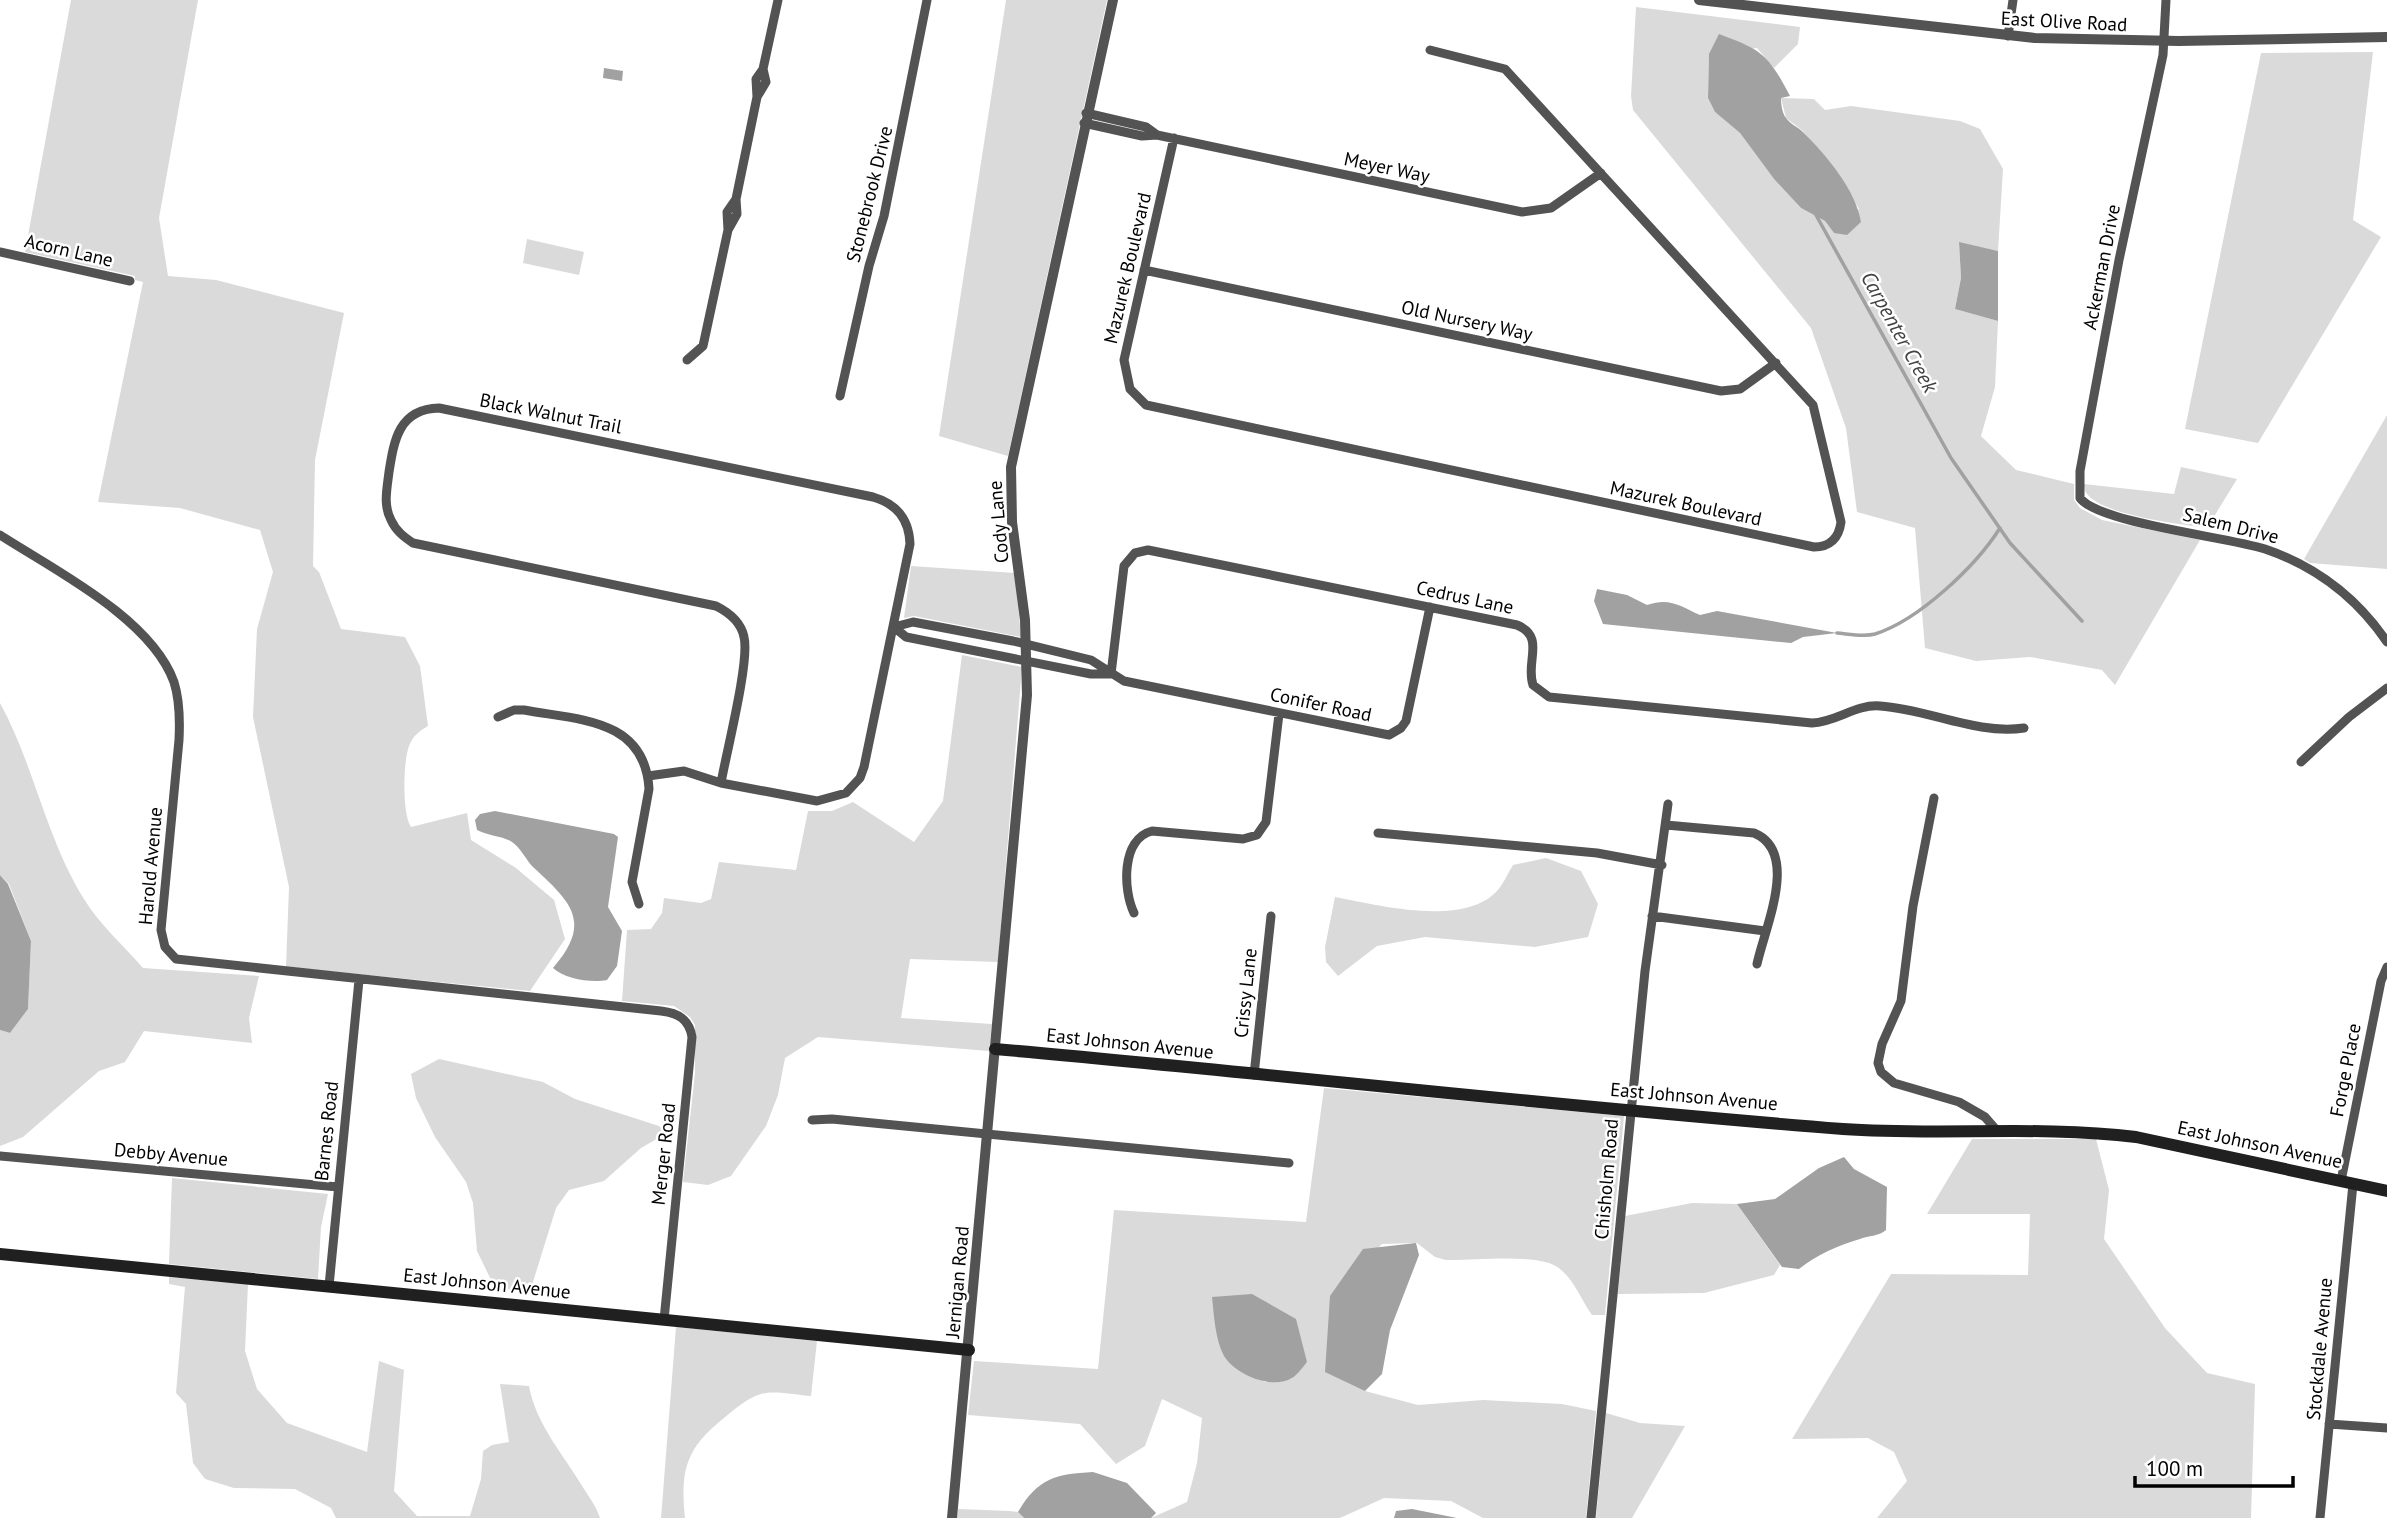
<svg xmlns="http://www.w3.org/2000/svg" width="2387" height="1518" viewBox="0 0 2387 1518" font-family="'PT Sans',sans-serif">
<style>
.green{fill:#dadada;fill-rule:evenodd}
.water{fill:#a1a1a1}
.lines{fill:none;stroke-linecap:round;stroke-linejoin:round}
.stream{stroke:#a1a1a1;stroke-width:3.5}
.minor{stroke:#535353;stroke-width:9}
.tertiary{stroke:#535353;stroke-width:10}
.secondary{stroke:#202020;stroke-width:12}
.labels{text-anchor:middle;stroke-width:5;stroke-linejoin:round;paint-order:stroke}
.street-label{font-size:19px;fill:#000;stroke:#fff}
.water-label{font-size:21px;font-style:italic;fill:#424242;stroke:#fff}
</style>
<rect width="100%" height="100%" fill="#fff"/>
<!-- green -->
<path class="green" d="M71 0H198L159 218 168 276 216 280 344 313 315 460 313 566 319 572 341 629 405 637 420 666 428 726C419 731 413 736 409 746 403 762 402 814 411 827L467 813 471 840 516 868 554 900 565 939 530 991 286 967 289 887 253 717 257 629 273 572 260 530 180 508 98 502 143 282 135 280V276L25 252Z
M1006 0H1107L1008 456 939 436Z
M1636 7 1800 27 1798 44 1774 68 1757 48 1709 54 1708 98 1715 112 1740 133 1774 179 1801 208 1825 221 1834 233 1859 209 1842 180 1803 131 1786 118 1781 98 1814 99 1825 110 1851 106 1960 121 1980 129 2003 169 1998 251 1959 243 1961 278 1955 309 1998 321 1995 387 1981 436 2016 470 2074 484V500L2080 508 2102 520 2200 540 2115 685 2102 670 2030 657 1976 661 1925 648 1915 528 1857 512 1846 428 1811 328 1633 110 1631 96Z
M2373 52 2353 220 2381 237 2258 443 2185 429 2261 53Z
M527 239 584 252 579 275 523 263Z
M2387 415V569L2310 563 2304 559Z
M2181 467 2237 479 2207 528C2182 524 2081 514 2084 484L2174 494Z
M911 566 1015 573 1021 637 914 616 904 618Z
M962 655 1022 667 998 962 910 959 901 1018 992 1024 989 1051 818 1037 785 1058 778 1095 766 1126 731 1176 708 1185 683 1182 695 1073V1025L690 1017 674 1006 622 1001 627 930 651 929 662 913 664 898 701 903 711 899 719 862 796 870 808 811H832L853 802 914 842 943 801Z
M0 703C34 765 46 838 84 899 99 924 124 946 143 968L259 976 249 1018 252 1043 144 1031 125 1062 99 1071 23 1137 0 1146V1030L10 1033 28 1009 31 941 9 884 0 875Z
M1546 858 1581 871 1598 904 1588 937 1535 947 1425 937 1377 946 1338 976 1326 962 1325 947 1335 897C1377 905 1462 927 1496 892 1503 885 1508 873 1513 865Z
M439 1059 543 1082 575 1099 659 1126 667 1133 641 1148 604 1181 569 1190 556 1208 532 1285 505 1290 494 1286 477 1251 473 1203 466 1182 435 1137 416 1098 411 1074Z
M1324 1088 1624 1116 1605 1315H1592C1581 1300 1575 1281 1560 1269 1541 1252 1474 1261 1446 1260L1435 1257 1417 1243 1382 1244 1330 1297V1334L1365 1391 1418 1405 1483 1400 1562 1404 1596 1411 1586 1518H1483L1451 1501 1384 1498 1340 1518H1151L1187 1502 1197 1463 1202 1418 1162 1399 1145 1446 1116 1464 1080 1424 968 1415 974 1361 1098 1369 1114 1210 1306 1222ZM1216 1329 1307 1362 1291 1379 1265 1382 1240 1371 1225 1356Z
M1972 1139H2096L2109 1190 2104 1239 2165 1328 2207 1373 2255 1384 2251 1518H1877L1907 1481 1894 1452 1868 1438 1792 1439 1891 1274 2028 1275 2030 1214H1927Z
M172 1178 328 1194 321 1227 318 1279 169 1264Z
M1692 1203 1737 1204 1780 1265 1774 1275 1704 1293 1618 1294 1625 1216Z
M169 1277 248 1284 245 1351 257 1389 287 1423 367 1452 379 1361 404 1370 394 1491 417 1516H470L481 1479 483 1451 492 1445 509 1442 500 1384 529 1386C536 1425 564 1455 584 1489 590 1498 597 1508 600 1518H336L331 1508 295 1489 234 1488 205 1479 193 1463 186 1404 176 1393 185 1287 169 1284Z
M676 1327 817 1341 811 1396C796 1395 775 1390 761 1394 747 1398 735 1409 724 1418 686 1448 680 1470 685 1518H661Z
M1606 1413 1640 1423 1685 1426 1632 1518H1596Z
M958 1509 1010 1511 1018 1512 1024 1518H957Z"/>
<!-- water -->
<path class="water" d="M1719 34C1762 50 1768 54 1790 96L1781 98C1781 104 1782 113 1786 118 1790 124 1798 127 1803 132 1826 155 1856 190 1861 222L1847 235 1834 233 1825 221 1801 208 1774 179 1740 133 1715 112 1708 98 1709 54Z
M604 68 623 71 622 81 603 78Z
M1959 242 1998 251V321L1955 309 1961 278Z
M1597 589 1627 595 1647 605C1670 597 1680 606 1700 615L1717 611 1837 633 1803 637 1791 643 1603 624 1594 601Z
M495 811 614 834 618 837 608 907 622 931 617 966 607 980C591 983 565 979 553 968 593 922 571 902 533 867 526 860 521 848 512 842 503 836 488 836 477 830L475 820 480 814Z
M0 875 8 884 31 941 28 1009 10 1033 0 1030Z
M1844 1157 1854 1169 1887 1187 1886 1230C1878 1237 1869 1235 1860 1239 1839 1245 1816 1255 1799 1269L1782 1267 1737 1204 1775 1199 1819 1168Z
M1416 1243 1419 1255 1390 1330 1382 1374 1365 1391 1325 1372 1330 1296 1363 1249Z
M1252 1294 1296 1319 1307 1362C1303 1367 1297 1375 1292 1378 1272 1390 1236 1375 1224 1356 1215 1339 1214 1315 1212 1297Z
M1093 1472 1127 1483 1156 1513 1151 1518H1024L1018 1512C1038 1478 1056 1474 1093 1472Z
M1412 1509 1457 1518H1394L1396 1511Z"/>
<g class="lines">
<!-- stream -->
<path class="stream" d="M1816 215 1951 458 2010 543 2082 621
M1837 633C1849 634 1864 637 1875 634 1919 620 1976 566 2000 528"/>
<!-- minor -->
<path class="minor" d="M2166 0 2163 55 2119 260 2080 471V498C2098 523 2228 537 2265 549 2315 566 2357 598 2387 642
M2008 36 2013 0
M757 97 766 82 763 69 778 0
M1086 113 1146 127 1157 135
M1084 123 1142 136 1157 135 1522 212 1551 208 1601 173
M1174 138 1124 360 1130 389 1146 405 1814 547C1830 547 1839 538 1841 522L1813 405 1505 69 1430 50
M728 230 737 214 736 199 757 97 756 79 763 69
M0 252 130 281
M1144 270 1721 391 1740 389 1776 363
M687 360 703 346 728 230 727 212 736 199
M840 396 869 266 884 216 927 0
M0 535C54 570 151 618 174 682 180 701 180 720 179 740L161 930 165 947 176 959 661 1011C678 1013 689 1019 692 1037L664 1320
M894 627 913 622 1013 641 1091 660 1124 681 1389 735 1401 728 1406 721 1430 607
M894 627 906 637 1091 674H1111
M1111 674 1124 566 1135 553 1148 550 1517 625C1546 637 1525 662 1533 685L1549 697 1812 723C1837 722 1855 704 1880 706 1928 709 1976 735 2024 728
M498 717 514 710H524C578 720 645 718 649 789L632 882 639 904
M2301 762 2349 717 2387 688
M648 776 684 771 721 783 817 801 846 793 860 778 864 767 910 544C909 519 897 504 873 497L439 408C399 409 394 440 389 472 387 489 383 505 391 520 396 531 404 537 413 543L716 606C730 613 741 622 744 637 750 661 726 754 721 783
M1934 798 1913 906 1901 1001 1882 1044 1878 1063 1881 1072 1894 1083 1959 1102 1985 1117 1998 1132
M1666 825 1754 833C1800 852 1765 927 1757 964
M1378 833 1597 853 1662 865
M1134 913C1123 890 1121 839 1152 831L1243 839 1257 835 1266 822 1279 714
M1652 916 1765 931
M1254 1075 1271 916
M812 1120 832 1119 1289 1163
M0 1156 338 1187
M2341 1181 2381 981 2387 967
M329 1286 359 980
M2329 1424 2387 1428
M1591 1518 1645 971 1668 804
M2320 1518 2353 1184"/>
<!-- tertiary -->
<path class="tertiary" d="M1699 0 2035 38 2179 41 2387 37
M952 1518 1027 695 1025 620 1012 522 1011 467 1113 0"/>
<!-- secondary -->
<path class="secondary" d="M995 1049C1278 1074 1560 1107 1843 1129 1940 1136 2039 1125 2136 1137L2387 1191
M0 1254 969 1350"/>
</g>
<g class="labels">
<!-- street labels -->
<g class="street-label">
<text transform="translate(2064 21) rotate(3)" y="7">East Olive Road</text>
<text transform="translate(1387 167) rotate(12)" y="7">Meyer Way</text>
<text transform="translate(869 194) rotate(-76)" y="7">Stonebrook Drive</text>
<text transform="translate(69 250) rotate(13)" y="7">Acorn Lane</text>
<text transform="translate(2101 267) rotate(-79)" y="7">Ackerman Drive</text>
<text transform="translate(1127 268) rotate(-77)" y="7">Mazurek Boulevard</text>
<text transform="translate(1467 320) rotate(12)" y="7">Old Nursery Way</text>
<text transform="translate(551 413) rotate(11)" y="7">Black Walnut Trail</text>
<text transform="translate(1686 503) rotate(12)" y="7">Mazurek Boulevard</text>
<text transform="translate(998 522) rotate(-95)" y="7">Cody Lane</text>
<text transform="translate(2231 525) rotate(14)" y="7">Salem Drive</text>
<text transform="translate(1465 597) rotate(12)" y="7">Cedrus Lane</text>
<text transform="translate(1321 704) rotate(12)" y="7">Conifer Road</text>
<text transform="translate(150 866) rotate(-85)" y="7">Harold Avenue</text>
<text transform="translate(1245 993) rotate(-84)" y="7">Crissy Lane</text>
<text transform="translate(1130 1043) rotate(6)" y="7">East Johnson Avenue</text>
<text transform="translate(2345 1070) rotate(-79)" y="7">Forge Place</text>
<text transform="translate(1694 1096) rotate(5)" y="7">East Johnson Avenue</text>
<text transform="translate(326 1131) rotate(-84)" y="7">Barnes Road</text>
<text transform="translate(2260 1144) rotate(12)" y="7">East Johnson Avenue</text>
<text transform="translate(171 1154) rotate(5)" y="7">Debby Avenue</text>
<text transform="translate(663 1154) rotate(-84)" y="7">Merger Road</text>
<text transform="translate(1606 1179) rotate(-85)" y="7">Chisholm Road</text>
<text transform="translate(957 1282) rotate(-85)" y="7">Jernigan Road</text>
<text transform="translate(487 1283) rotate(6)" y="7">East Johnson Avenue</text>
<text transform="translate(2319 1349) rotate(-85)" y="7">Stockdale Avenue</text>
</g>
<!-- water labels -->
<g class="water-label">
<text transform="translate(1899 332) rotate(61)" y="7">Carpenter Creek</text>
</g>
</g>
<!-- scale -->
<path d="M2135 1476v10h158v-10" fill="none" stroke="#000000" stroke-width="3.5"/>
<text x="2146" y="1476" font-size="21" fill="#000000" stroke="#ffffff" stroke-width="5" paint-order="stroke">100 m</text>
</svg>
